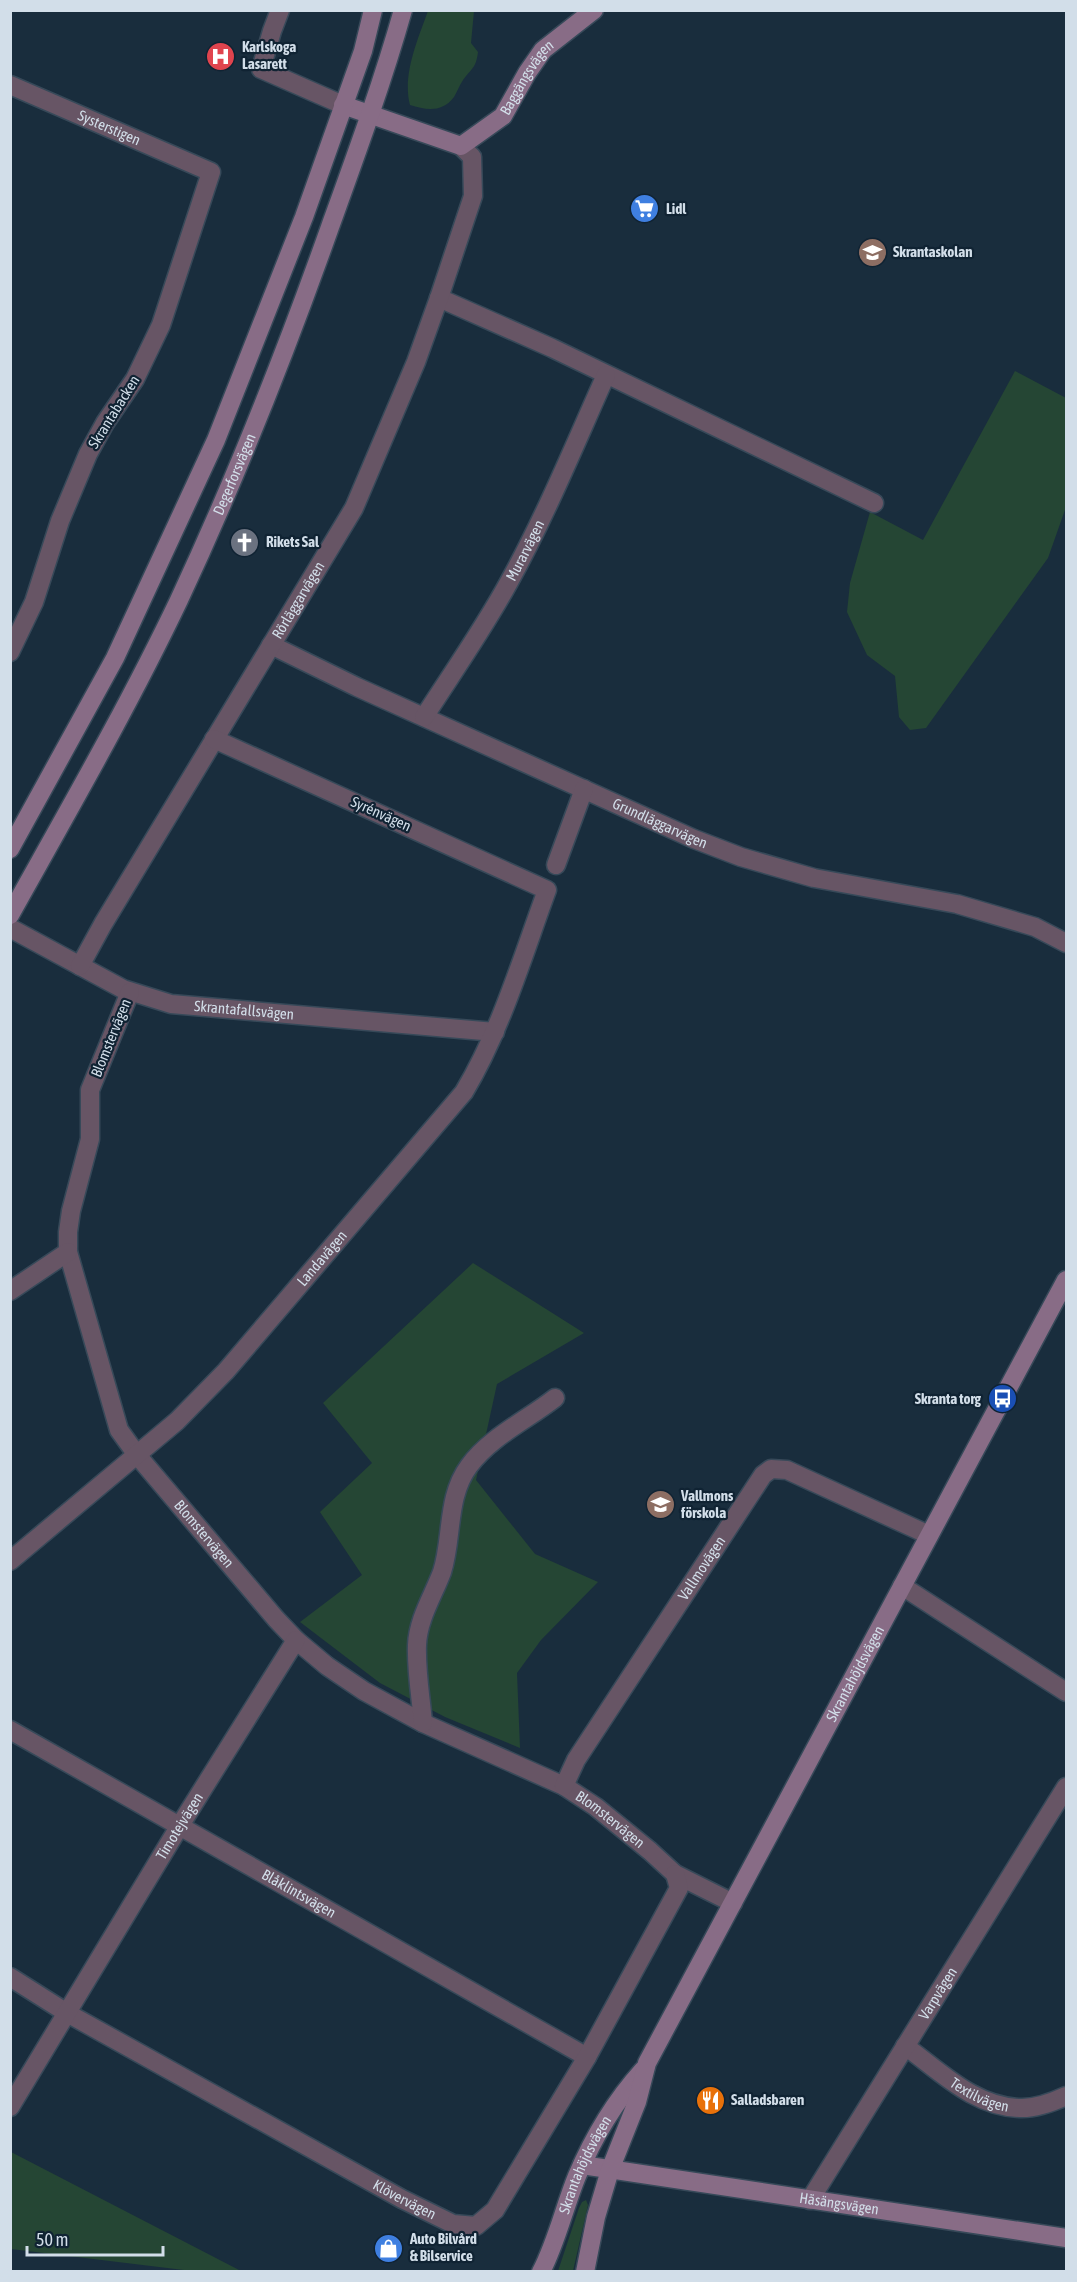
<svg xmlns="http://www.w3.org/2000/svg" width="1077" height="2282" viewBox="0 0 1077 2282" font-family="'Asap Condensed',sans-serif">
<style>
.green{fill:#254634}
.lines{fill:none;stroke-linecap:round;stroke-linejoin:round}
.street-casing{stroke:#374959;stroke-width:21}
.secondary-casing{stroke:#374959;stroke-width:21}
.street{stroke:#675565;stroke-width:18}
.secondary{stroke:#886c86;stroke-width:18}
.labels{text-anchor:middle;stroke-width:4.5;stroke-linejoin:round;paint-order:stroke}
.poi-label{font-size:15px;font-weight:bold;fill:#d2dee9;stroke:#102333;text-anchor:start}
.street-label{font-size:15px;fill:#d2dee9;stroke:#102333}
</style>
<rect width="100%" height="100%" fill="#192d3d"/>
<!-- green -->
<path class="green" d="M428 11H474L471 43 478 52C476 68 472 68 463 80 459 86 457 92 454 97 442 113 426 110 410 105 402 75 418 39 428 11Z
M1015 371 1066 398V507L1048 558 926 728 910 730 899 717 895 676 867 655 847 612 850 583 870 512 923 540Z
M473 1263 584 1333 497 1384 476 1480 535 1554 598 1582 541 1640 517 1673 520 1748 445 1717 380 1683 300 1622 362 1575 320 1512 372 1463 323 1403Z
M11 2152 241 2271H192L11 2249Z
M586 2200 588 2205 573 2271H558L579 2208 582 2202Z"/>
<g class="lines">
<defs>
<g id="street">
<path d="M280 10 272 31 261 69 343 105"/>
<path id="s1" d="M10 85 211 172 161 325 135 379 105 423 88 454 60 521 34 602 10 652"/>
<path d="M439 298 552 348 874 503"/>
<path id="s2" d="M271 645 357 687 694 839 741 857 814 878 957 904 1035 927 1066 943"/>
<path id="s3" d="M424 717C453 672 484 628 509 582 546 515 575 444 606 375"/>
<path d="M556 865 584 789"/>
<path id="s4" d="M10 928 123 989 171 1004 495 1032"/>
<path id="s5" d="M80 966 103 924 354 508 416 362 439 298 473 196 472 157 461 146"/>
<path id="s6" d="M130 992 90 1090V1139L71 1211 68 1232V1252L119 1430 137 1455 276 1619 296 1640 327 1666 364 1691 423 1723 564 1786 596 1807 650 1851 675 1874 733 1903"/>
<path d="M10 1291 68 1252"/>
<path id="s7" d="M10 1561 177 1421 226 1371 464 1092C501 1030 522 958 547 890L214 739"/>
<path d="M902 1586 1066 1692"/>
<path d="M423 1723C421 1698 416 1671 417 1645 418 1619 433 1596 442 1572 453 1538 446 1497 469 1466 490 1437 527 1420 555 1398"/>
<path id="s8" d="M10 1730 587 2057"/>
<path id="s9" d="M564 1786 576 1760 763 1475 771 1469 787 1470 929 1535"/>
<path id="s10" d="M10 1977 67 2013 402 2199 453 2224 476 2226 495 2210 587 2057 679 1888 675 1874"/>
<path id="s11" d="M905 2046C940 2071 975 2108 1022 2108 1037 2108 1053 2102 1066 2096"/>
<path id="s12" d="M10 2107 179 1827 296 1640"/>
<path id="s13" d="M810 2200 1066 1787"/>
</g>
<g id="secondary">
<path id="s14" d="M343 105 461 146 503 116 527 73 543 50 594 10"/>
<path d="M10 849 115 658 216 440 304 217 363 51 373 10"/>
<path id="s15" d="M10 915C68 811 128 707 179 600 236 478 285 354 330 227 356 155 382 84 403 10"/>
<path id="s16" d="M582 2165 1066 2238"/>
<path id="s17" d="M541 2272C557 2241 564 2208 577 2176 593 2138 616 2100 643 2070"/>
<path id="s18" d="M585 2272 596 2217 610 2170 637 2102 647 2063 1066 1280"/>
</g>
</defs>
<!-- street casing -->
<use href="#street" class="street-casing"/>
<!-- secondary casing -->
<use href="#secondary" class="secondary-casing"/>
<!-- street -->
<use href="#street" class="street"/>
<!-- secondary -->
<use href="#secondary" class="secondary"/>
</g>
<!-- icons -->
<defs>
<symbol id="hospital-disc" viewBox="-11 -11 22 22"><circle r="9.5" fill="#e0444e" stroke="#102333"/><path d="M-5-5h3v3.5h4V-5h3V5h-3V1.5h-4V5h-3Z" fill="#fff"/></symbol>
<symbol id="supermarket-disc" viewBox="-11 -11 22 22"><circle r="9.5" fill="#3f7fe0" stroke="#102333"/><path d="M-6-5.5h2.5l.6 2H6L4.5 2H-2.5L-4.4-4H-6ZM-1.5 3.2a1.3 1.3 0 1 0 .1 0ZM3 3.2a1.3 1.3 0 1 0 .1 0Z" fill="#fff"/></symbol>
<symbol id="school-disc" viewBox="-11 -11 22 22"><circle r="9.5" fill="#8d6e63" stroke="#102333"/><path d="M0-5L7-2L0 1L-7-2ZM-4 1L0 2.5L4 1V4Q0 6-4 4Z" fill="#fff"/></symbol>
<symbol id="church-disc" viewBox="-11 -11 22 22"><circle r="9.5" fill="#6b7280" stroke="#102333"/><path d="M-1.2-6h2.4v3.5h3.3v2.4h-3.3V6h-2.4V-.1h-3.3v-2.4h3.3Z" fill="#fff"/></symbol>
<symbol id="bus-disc" viewBox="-11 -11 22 22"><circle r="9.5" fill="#1a4fb4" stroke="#102333"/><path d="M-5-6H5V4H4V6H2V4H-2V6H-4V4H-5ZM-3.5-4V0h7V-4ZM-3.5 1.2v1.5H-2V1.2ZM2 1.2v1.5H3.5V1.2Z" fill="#fff"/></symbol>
<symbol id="restaurant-disc" viewBox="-11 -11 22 22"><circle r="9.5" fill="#e8710a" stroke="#102333"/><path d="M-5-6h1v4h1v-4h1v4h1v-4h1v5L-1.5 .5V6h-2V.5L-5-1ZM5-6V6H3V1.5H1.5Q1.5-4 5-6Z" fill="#fff"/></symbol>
<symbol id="shop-disc" viewBox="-11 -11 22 22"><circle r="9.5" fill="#3f7fe0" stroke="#102333"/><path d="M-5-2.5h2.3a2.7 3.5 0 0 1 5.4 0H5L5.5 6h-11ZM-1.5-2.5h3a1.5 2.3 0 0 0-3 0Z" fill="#fff"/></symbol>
</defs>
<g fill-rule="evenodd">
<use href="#hospital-disc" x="204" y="40" width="33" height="33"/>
<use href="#supermarket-disc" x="628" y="192" width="33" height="33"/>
<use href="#school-disc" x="856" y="236" width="33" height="33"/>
<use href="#church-disc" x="228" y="526" width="33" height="33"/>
<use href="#bus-disc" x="986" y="1382" width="33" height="33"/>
<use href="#school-disc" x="644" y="1488" width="33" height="33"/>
<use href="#restaurant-disc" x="694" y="2084" width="33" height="33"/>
<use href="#shop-disc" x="372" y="2232" width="33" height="33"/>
</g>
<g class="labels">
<!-- poi labels -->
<g class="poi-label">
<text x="242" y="52">Karlskoga<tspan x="242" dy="17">Lasarett</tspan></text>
<text x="666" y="214">Lidl</text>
<text x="893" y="257">Skrantaskolan</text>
<text x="266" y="547">Rikets Sal</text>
<text x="981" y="1404" text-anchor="end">Skranta torg</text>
<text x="681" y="1501">Vallmons<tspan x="681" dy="17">förskola</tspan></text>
<text x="731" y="2105">Salladsbaren</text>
<text x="410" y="2244">Auto Bilvård<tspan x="410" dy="17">&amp; Bilservice</tspan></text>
</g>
<!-- street labels -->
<g class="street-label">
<text dy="5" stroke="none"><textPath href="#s14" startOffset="222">Baggängsvägen</textPath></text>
<text dy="5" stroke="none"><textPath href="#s1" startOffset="108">Systerstigen</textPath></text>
<text transform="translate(114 412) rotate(-58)" y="5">Skrantabacken</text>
<text dy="5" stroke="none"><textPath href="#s15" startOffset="495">Degerforsvägen</textPath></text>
<text dy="5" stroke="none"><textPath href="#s3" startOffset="195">Murarvägen</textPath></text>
<text dy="5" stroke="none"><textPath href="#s5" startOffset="426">Rörläggarvägen</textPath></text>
<text transform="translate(381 814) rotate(24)" y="5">Syrénvägen</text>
<text dy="5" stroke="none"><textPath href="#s2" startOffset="428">Grundläggarvägen</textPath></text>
<text dy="5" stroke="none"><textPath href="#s4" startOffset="252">Skrantafallsvägen</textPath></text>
<text transform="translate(111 1038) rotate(-68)" y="5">Blomstervägen</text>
<text dy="5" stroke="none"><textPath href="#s7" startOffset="436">Landavägen</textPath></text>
<text dy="5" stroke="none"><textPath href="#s6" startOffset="590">Blomstervägen</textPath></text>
<text dy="5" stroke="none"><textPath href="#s9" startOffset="258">Vallmovägen</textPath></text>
<text dy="5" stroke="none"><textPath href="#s18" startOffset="660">Skrantahöjdsvägen</textPath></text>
<text dy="5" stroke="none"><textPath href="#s6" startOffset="1094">Blomstervägen</textPath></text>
<text dy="5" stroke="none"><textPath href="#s12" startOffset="328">Timotejvägen</textPath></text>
<text dy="5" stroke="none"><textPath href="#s8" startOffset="332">Blåklintsvägen</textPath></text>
<text dy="5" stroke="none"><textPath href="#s13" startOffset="243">Varpvägen</textPath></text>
<text dy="5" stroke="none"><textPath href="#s11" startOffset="90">Textilvägen</textPath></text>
<text dy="5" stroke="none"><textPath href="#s17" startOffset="116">Skrantahöjdsvägen</textPath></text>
<text dy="5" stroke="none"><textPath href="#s10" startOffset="453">Klövervägen</textPath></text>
<text dy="5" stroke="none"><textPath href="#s16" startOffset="260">Häsängsvägen</textPath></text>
</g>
</g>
<!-- border -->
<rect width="1077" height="2282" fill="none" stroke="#d2dee9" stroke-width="24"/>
<!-- scale -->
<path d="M27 2246v9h136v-9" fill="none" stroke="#d2dee9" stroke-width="3"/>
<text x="36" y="2246" font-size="18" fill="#d2dee9" stroke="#102333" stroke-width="4.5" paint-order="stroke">50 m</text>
</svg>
